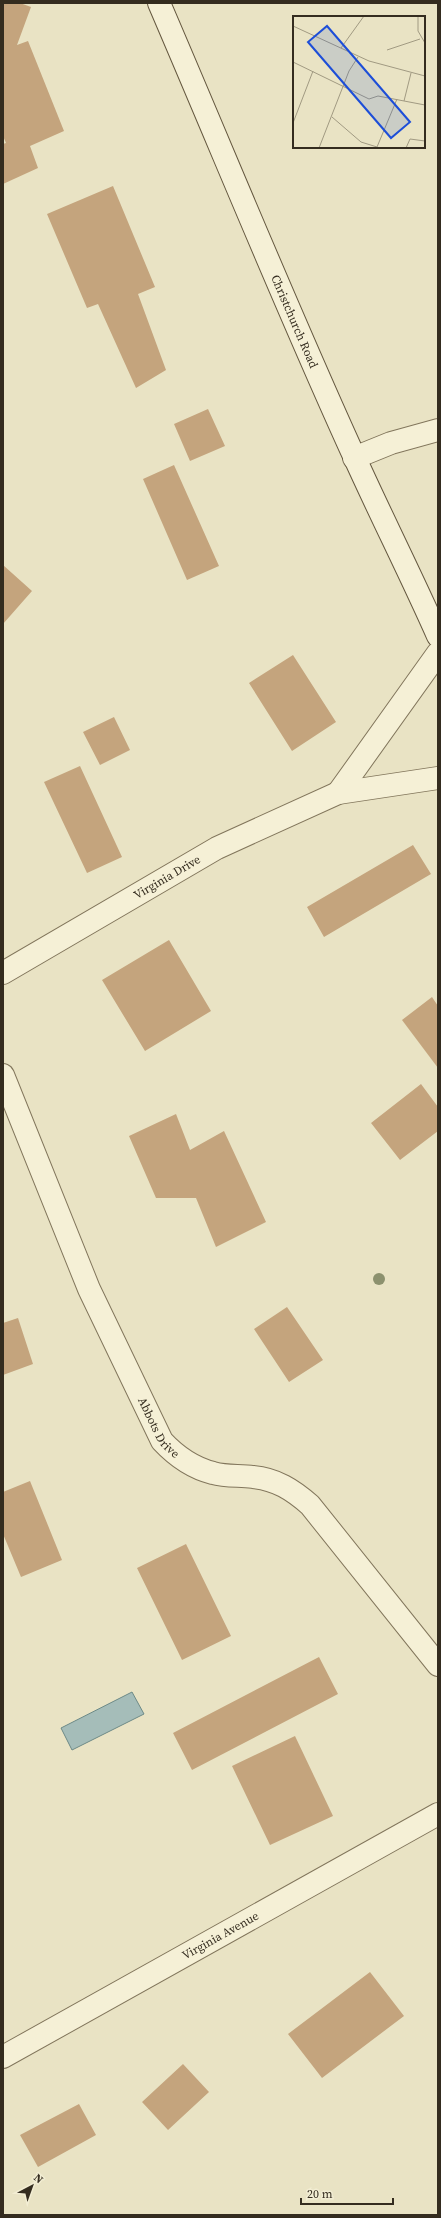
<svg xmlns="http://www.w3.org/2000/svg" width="441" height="2218" viewBox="0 0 441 2218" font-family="'Source Serif 4',serif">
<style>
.water{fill:#a5bdb9;stroke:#6d8a87}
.building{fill:#c4a47d}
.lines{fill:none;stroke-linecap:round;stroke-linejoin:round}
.street-casing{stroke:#82765c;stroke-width:24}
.secondary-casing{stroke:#64573f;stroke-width:24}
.street{stroke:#f5f0d6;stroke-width:22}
.secondary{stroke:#f5f0d6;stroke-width:22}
.tree{fill:#8c916e}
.labels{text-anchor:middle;stroke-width:3.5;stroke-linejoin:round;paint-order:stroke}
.street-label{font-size:12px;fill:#342c1f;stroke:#f2edd3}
.inset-road{fill:none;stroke:#a19a82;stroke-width:1}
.view{fill:#1d4ed8;fill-opacity:0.15;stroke:#1d4ed8;stroke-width:2}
.inset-edge{fill:none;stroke:#342c1f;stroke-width:2}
</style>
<rect width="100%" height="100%" fill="#e9e3c4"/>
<!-- water -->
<path class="water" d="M132 1692 144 1714 72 1750 61 1728Z"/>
<!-- building -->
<path class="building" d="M3 3H20L31 7 17 45 28 41 64 131 30 146 38 168 3 184V144L6 143 3 136Z
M113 186 155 287 138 294 166 370 136 388 98 304 87 308 47 214Z
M208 409 225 446 190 461 174 424Z
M174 465 219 566 187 580 143 479Z
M3 565 32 591 3 624Z
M293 655 336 722 292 751 249 683Z
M114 717 130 750 100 765 83 732Z
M80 766 122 857 87 873 44 782Z
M413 845 431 874 324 937 307 907Z
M169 940 211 1011 145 1051 102 980Z
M432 997 438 1006V1068L402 1020Z
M421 1084 438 1107V1131L400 1160 371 1123Z
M176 1114 190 1150 224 1131 266 1222 216 1247 196 1198H156L129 1136Z
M287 1307 323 1360 289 1382 254 1329Z
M18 1318 33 1364 3 1375V1323Z
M30 1481 62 1560 21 1577 3 1534V1492Z
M186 1544 231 1636 182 1660 137 1568Z
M319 1657 338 1694 192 1770 173 1733Z
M295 1736 333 1816 270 1845 232 1766Z
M370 1972 404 2016 322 2078 288 2034Z
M183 2064 209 2092 168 2130 142 2102Z
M79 2104 96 2135 38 2167 20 2135Z"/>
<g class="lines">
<defs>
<g id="street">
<path d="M354 458 391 443 438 430"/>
<path d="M338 793 438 653"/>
<path id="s1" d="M3 973 217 848 338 793 438 778"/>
<path id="s2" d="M3 1075 89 1289 162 1441C176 1456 193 1468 213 1473 227 1477 240 1475 253 1477 276 1479 293 1490 310 1505L438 1665"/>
<path id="s3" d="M3 2057 438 1814"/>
</g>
<g id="secondary">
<path id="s4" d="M159 3C224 154 286 307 354 456 381 516 411 575 438 636"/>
</g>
</defs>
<!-- street casing -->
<use href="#street" class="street-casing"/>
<!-- secondary casing -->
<use href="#secondary" class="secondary-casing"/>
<!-- street -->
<use href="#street" class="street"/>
<!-- secondary -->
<use href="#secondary" class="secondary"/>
</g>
<!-- trees -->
<circle class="tree" cx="379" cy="1279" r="6"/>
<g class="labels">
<!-- street labels -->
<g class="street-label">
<text dy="4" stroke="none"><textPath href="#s4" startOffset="346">Christchurch Road</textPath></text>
<text dy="4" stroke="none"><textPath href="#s1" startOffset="190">Virginia Drive</textPath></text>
<text dy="4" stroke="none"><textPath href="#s2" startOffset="386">Abbots Drive</textPath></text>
<text dy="4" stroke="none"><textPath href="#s3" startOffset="249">Virginia Avenue</textPath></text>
</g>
</g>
<!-- overview -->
<g transform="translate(293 16)">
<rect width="132" height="132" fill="#e9e3c4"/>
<path class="inset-road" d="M125 0V15L132 27M0 10 76 45 132 60M48 32 71 0M94 34 127 23M0 46 76 83 85 80 132 89M111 85 118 57M39 101 68 126 84 131 104 83M0 107 20 55M26 132 56 55 65 41M113 132 117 123 132 125"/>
<path class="view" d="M34 10 117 106 98 122 15 26Z"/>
<rect width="132" height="132" class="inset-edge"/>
</g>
<!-- border -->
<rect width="441" height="2218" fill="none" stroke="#342c1f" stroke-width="8"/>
<!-- north arrow -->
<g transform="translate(32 2186) rotate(41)" stroke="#f2edd3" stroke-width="3" paint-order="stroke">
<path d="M0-3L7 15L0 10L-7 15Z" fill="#342c1f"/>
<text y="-6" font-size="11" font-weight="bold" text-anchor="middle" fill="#342c1f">N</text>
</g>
<!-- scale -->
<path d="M301 2198v6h92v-6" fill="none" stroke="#342c1f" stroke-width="2"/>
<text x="307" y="2198" font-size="12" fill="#342c1f" stroke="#f2edd3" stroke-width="3" paint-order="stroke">20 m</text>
</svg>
